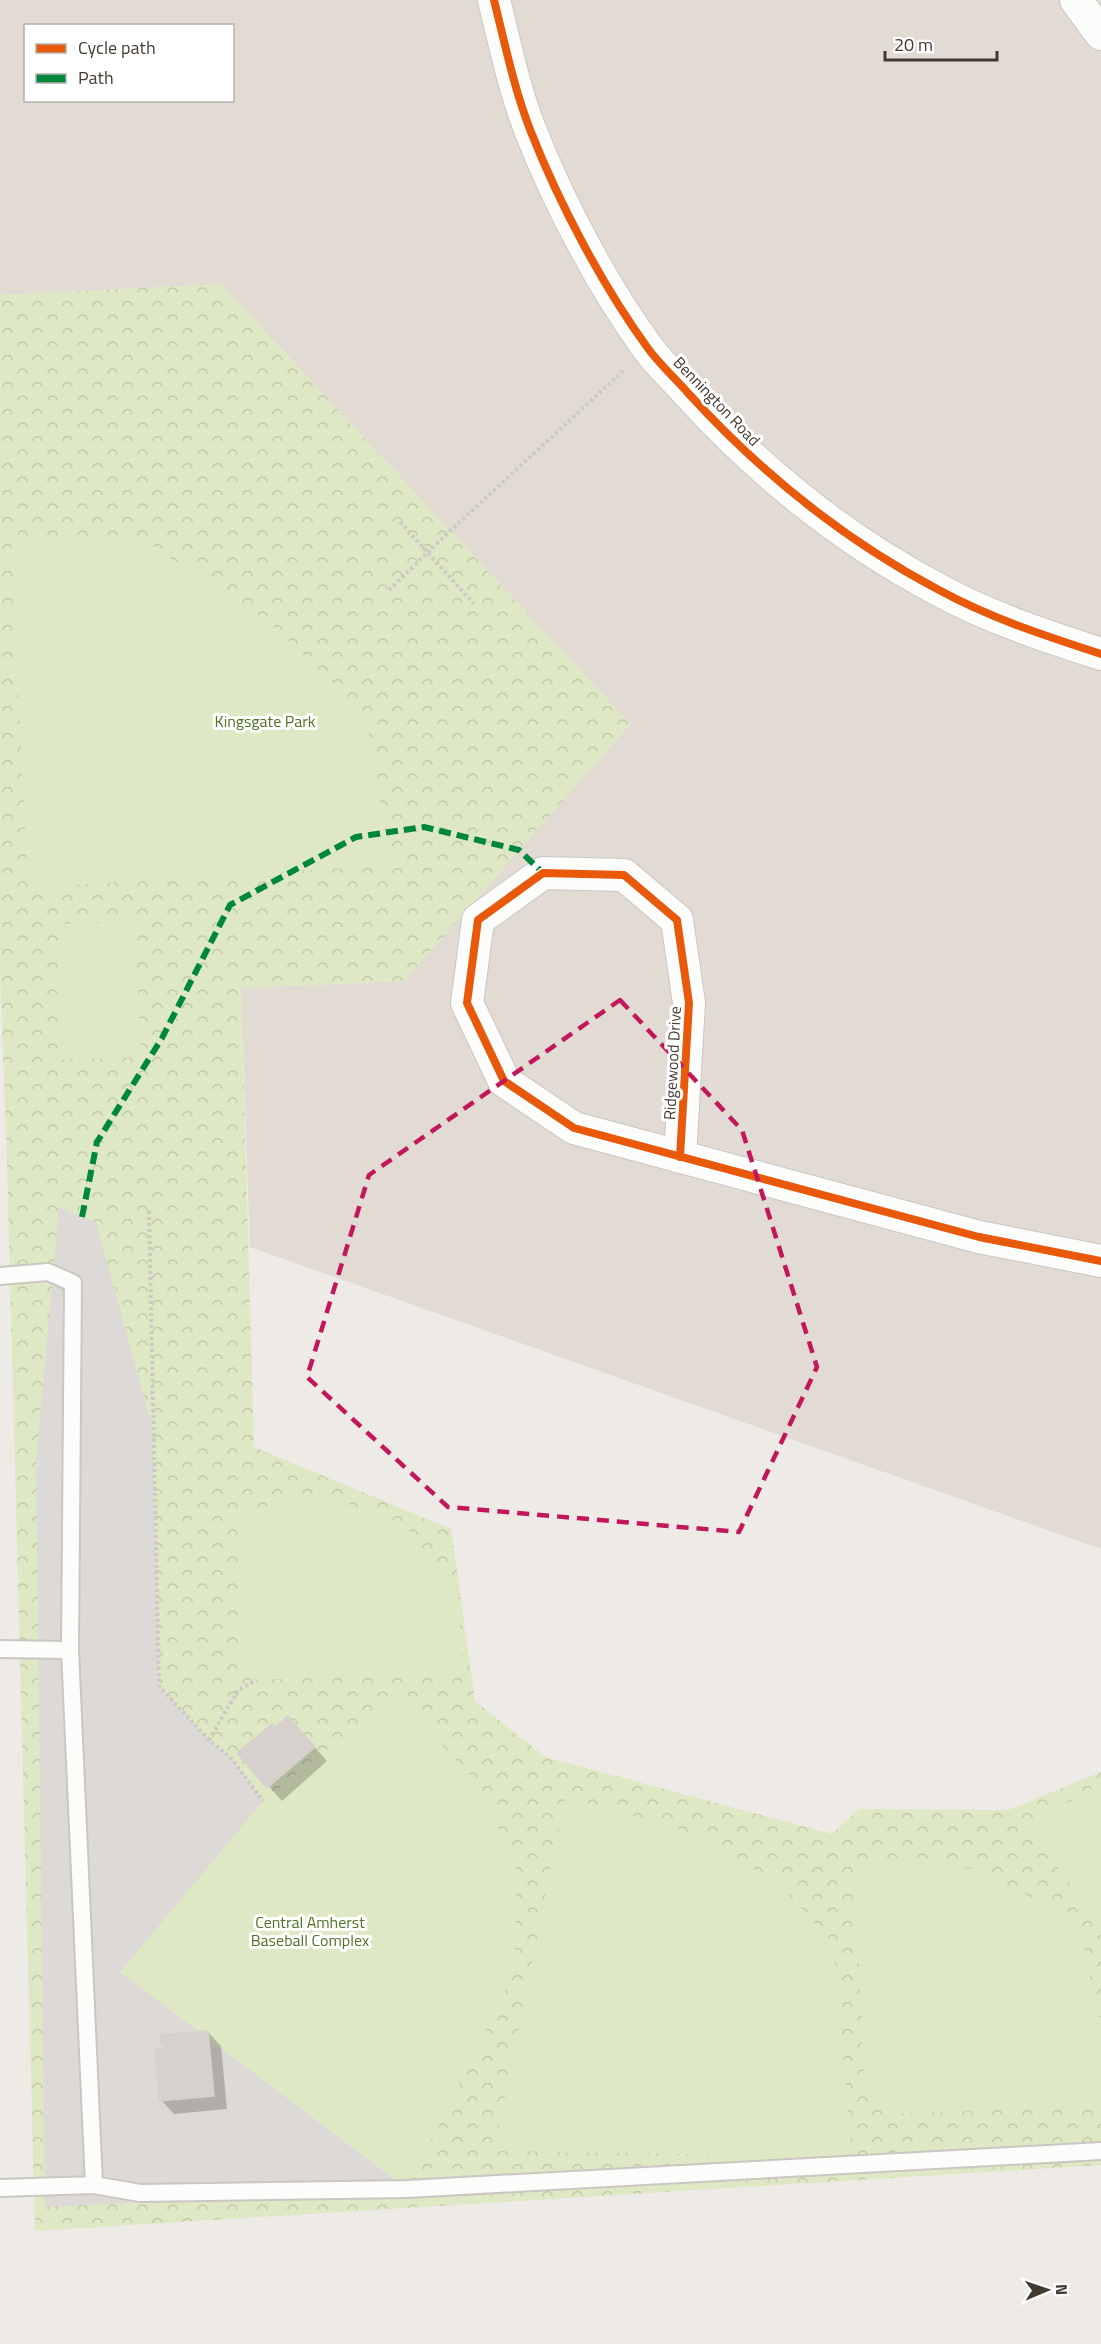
<svg xmlns="http://www.w3.org/2000/svg" width="1101" height="2344" viewBox="0 0 1101 2344" font-family="'Titillium Web',sans-serif">
<style>
.residential{fill:#e2dbd3;fill-rule:evenodd}
.forest{fill:url(#forest-crowns)}
.pitch{fill:#dfe8c4}
.parking{fill:#ddd9d6}
.shadow{fill:#0003}
.building{fill:#d6d1cd;stroke:#d6d1cc;stroke-width:1.5}
.lines{fill:none;stroke-linecap:round;stroke-linejoin:round}
.service-casing{stroke:#cac6c2;stroke-width:20}
.minor-casing{stroke:#cac6c2;stroke-width:34}
.path{stroke:#ccc9c5;stroke-width:4;stroke-dasharray:3 3;stroke-linecap:butt}
.service{stroke:#fcfcfb;stroke-width:16}
.minor{stroke:#fcfcfb;stroke-width:32}
.quiet{stroke:#00873e;stroke-width:6;stroke-dasharray:12 6;stroke-linecap:butt}
.cycleway-casing{stroke:#fff;stroke-width:11}
.cycleway{stroke:#e8590c;stroke-width:8}
.marked{fill:none;stroke:#c2185b;stroke-width:4.5;stroke-dasharray:12 8;stroke-linejoin:round}
.labels{text-anchor:middle;stroke-width:6;stroke-linejoin:round;paint-order:stroke}
.street-label{font-size:16px;fill:#433a32;stroke:#fff}
.park-label{font-size:16px;fill:#4e7426;stroke:#fff}
</style>
<defs>
<pattern id="forest-crowns" width="20" height="18" patternUnits="userSpaceOnUse" patternTransform="scale(1.5)"><rect width="20" height="18" fill="#dfe8c4"/><path d="M2 6a3 3 0 1 1 6 0M12 15a3 3 0 1 1 6 0" fill="none" stroke="#c1c8a9"/></pattern>
</defs>
<rect width="100%" height="100%" fill="#eeeae6"/>
<!-- residential -->
<path class="residential" d="M0 0H1101V1549L250 1247 241 988 404 981 630 724 221 284 0 295ZM26 26H232V100H26Z"/>
<!-- forest -->
<path class="forest" d="M221 284 630 724 404 981 241 988 254 1447 451 1529 475 1701 545 1757 832 1834 859 1809 1008 1810 1101 1772V2165L35 2231 7 1163 0 969V295Z"/>
<!-- pitch -->
<path class="pitch" d="M11 534 149 544 269 623 365 713 391 865 28 888Z
M135 921 141 1057 63 1060 57 924Z
M317 1494 403 1523 458 1595 463 1671 257 1680 239 1671V1514Z
M395 1695 469 1774 516 1860 515 1972 407 2189 120 1972 263 1801Z
M1101 1784V1924L1027 1826Z
M565 1797 672 1826 776 1881 833 1943 852 2157 494 2151Z
M931 1861 973 1869 1077 1920 1101 2024V2106L890 2114 865 2092 854 1864Z"/>
<!-- parking -->
<path class="parking" d="M59 1207 96 1223 152 1426 159 1686 209 1740 231 1758 263 1801 120 1972 407 2189 45 2207 36 1462Z"/>
<!-- shadow -->
<path class="shadow" d="M288 1718 327 1761 282 1801 239 1753 275 1729Z
M208 2032 221 2046 227 2109 174 2114 161 2100 166 2049 163 2043Z"/>
<!-- building -->
<path class="building" d="M288 1716 315 1747 267 1788 237 1753 272 1724 275 1728Z
M208 2031 214 2096 159 2101 155 2049 165 2048 164 2044H161L160 2035Z"/>
<g class="lines">
<defs>
<path id="service" d="M0 1276 48 1272 73 1283 70 1650
M0 1649 70 1650 94 2185 140 2193 407 2189 1101 2151
M0 2188 94 2185"/>
<path id="minor" d="M494 0C505 44 514 89 531 132 559 203 602 285 647 347 659 364 675 378 688 393 760 472 844 540 939 590 990 618 1046 636 1101 654
M1076 0 1101 34
M680 1157 689 1003 677 920 624 875 543 873 478 920 467 1003 504 1081 574 1128 979 1237 1101 1261"/>
</defs>
<!-- service casing -->
<use href="#service" class="service-casing"/>
<!-- minor casing -->
<use href="#minor" class="minor-casing"/>
<!-- path -->
<path class="path" d="M400 522 474 604
M389 590 450 531 623 371
M149 1211 159 1686 209 1740 231 1758 263 1801
M209 1740 238 1690 257 1680"/>
<!-- service -->
<use href="#service" class="service"/>
<!-- minor -->
<use href="#minor" class="minor"/>
<!-- quiet -->
<path class="quiet" d="M82 1217 97 1142 162 1038 230 905 356 837 424 827 519 850 543 873"/>
<defs>
<path id="cycleway" d="M494 0C505 44 514 89 531 132 559 203 602 285 647 347 659 364 675 378 688 393 760 472 844 540 939 590 990 618 1046 636 1101 654
M680 1157 689 1003 677 920 624 875 543 873 478 920 467 1003 504 1081 574 1128 979 1237 1101 1261"/>
</defs>
<!-- cycleway casing -->
<use href="#cycleway" class="cycleway-casing"/>
<!-- cycleway -->
<use href="#cycleway" class="cycleway"/>
</g>
<!-- marked area -->
<path class="marked" d="M620 1000 742 1130 817 1367 739 1532 448 1507 307 1377 369 1175Z"/>
<g class="labels">
<!-- street labels -->
<g class="street-label">
<text transform="translate(717 401) rotate(46)" y="6">Bennington Road</text>
<text transform="translate(672 1063) rotate(-87)" y="6">Ridgewood Drive</text>
</g>
<!-- park labels -->
<g class="park-label">
<text x="265" y="727">Kingsgate Park</text>
<text x="310" y="1928">Central Amherst<tspan x="310" dy="18">Baseball Complex</tspan></text>
</g>
</g>
<!-- legend -->
<rect x="24" y="24" width="210" height="78" fill="#ffffff" stroke="#b4b0ad" stroke-width="1.5"/>
<rect x="36" y="44" width="30" height="9" fill="#e8590c" stroke="#b4b0ad" stroke-width="1.5"/>
<text x="78" y="54" font-size="18" fill="#433a32">Cycle path</text>
<rect x="36" y="74" width="30" height="9" fill="#00873e" stroke="#b4b0ad" stroke-width="1.5"/>
<text x="78" y="84" font-size="18" fill="#433a32">Path</text>
<!-- north arrow -->
<g transform="translate(1047 2290) rotate(88)" stroke="#ffffff" stroke-width="4.5" paint-order="stroke">
<path d="M0-4.5L10 22L0 15L-10 22Z" fill="#433a32"/>
<text y="-9" font-size="16" font-weight="bold" text-anchor="middle" fill="#433a32">N</text>
</g>
<!-- scale -->
<path d="M885 51v9h112v-9" fill="none" stroke="#433a32" stroke-width="3"/>
<text x="894" y="51" font-size="18" fill="#433a32" stroke="#ffffff" stroke-width="4.5" paint-order="stroke">20 m</text>
</svg>
